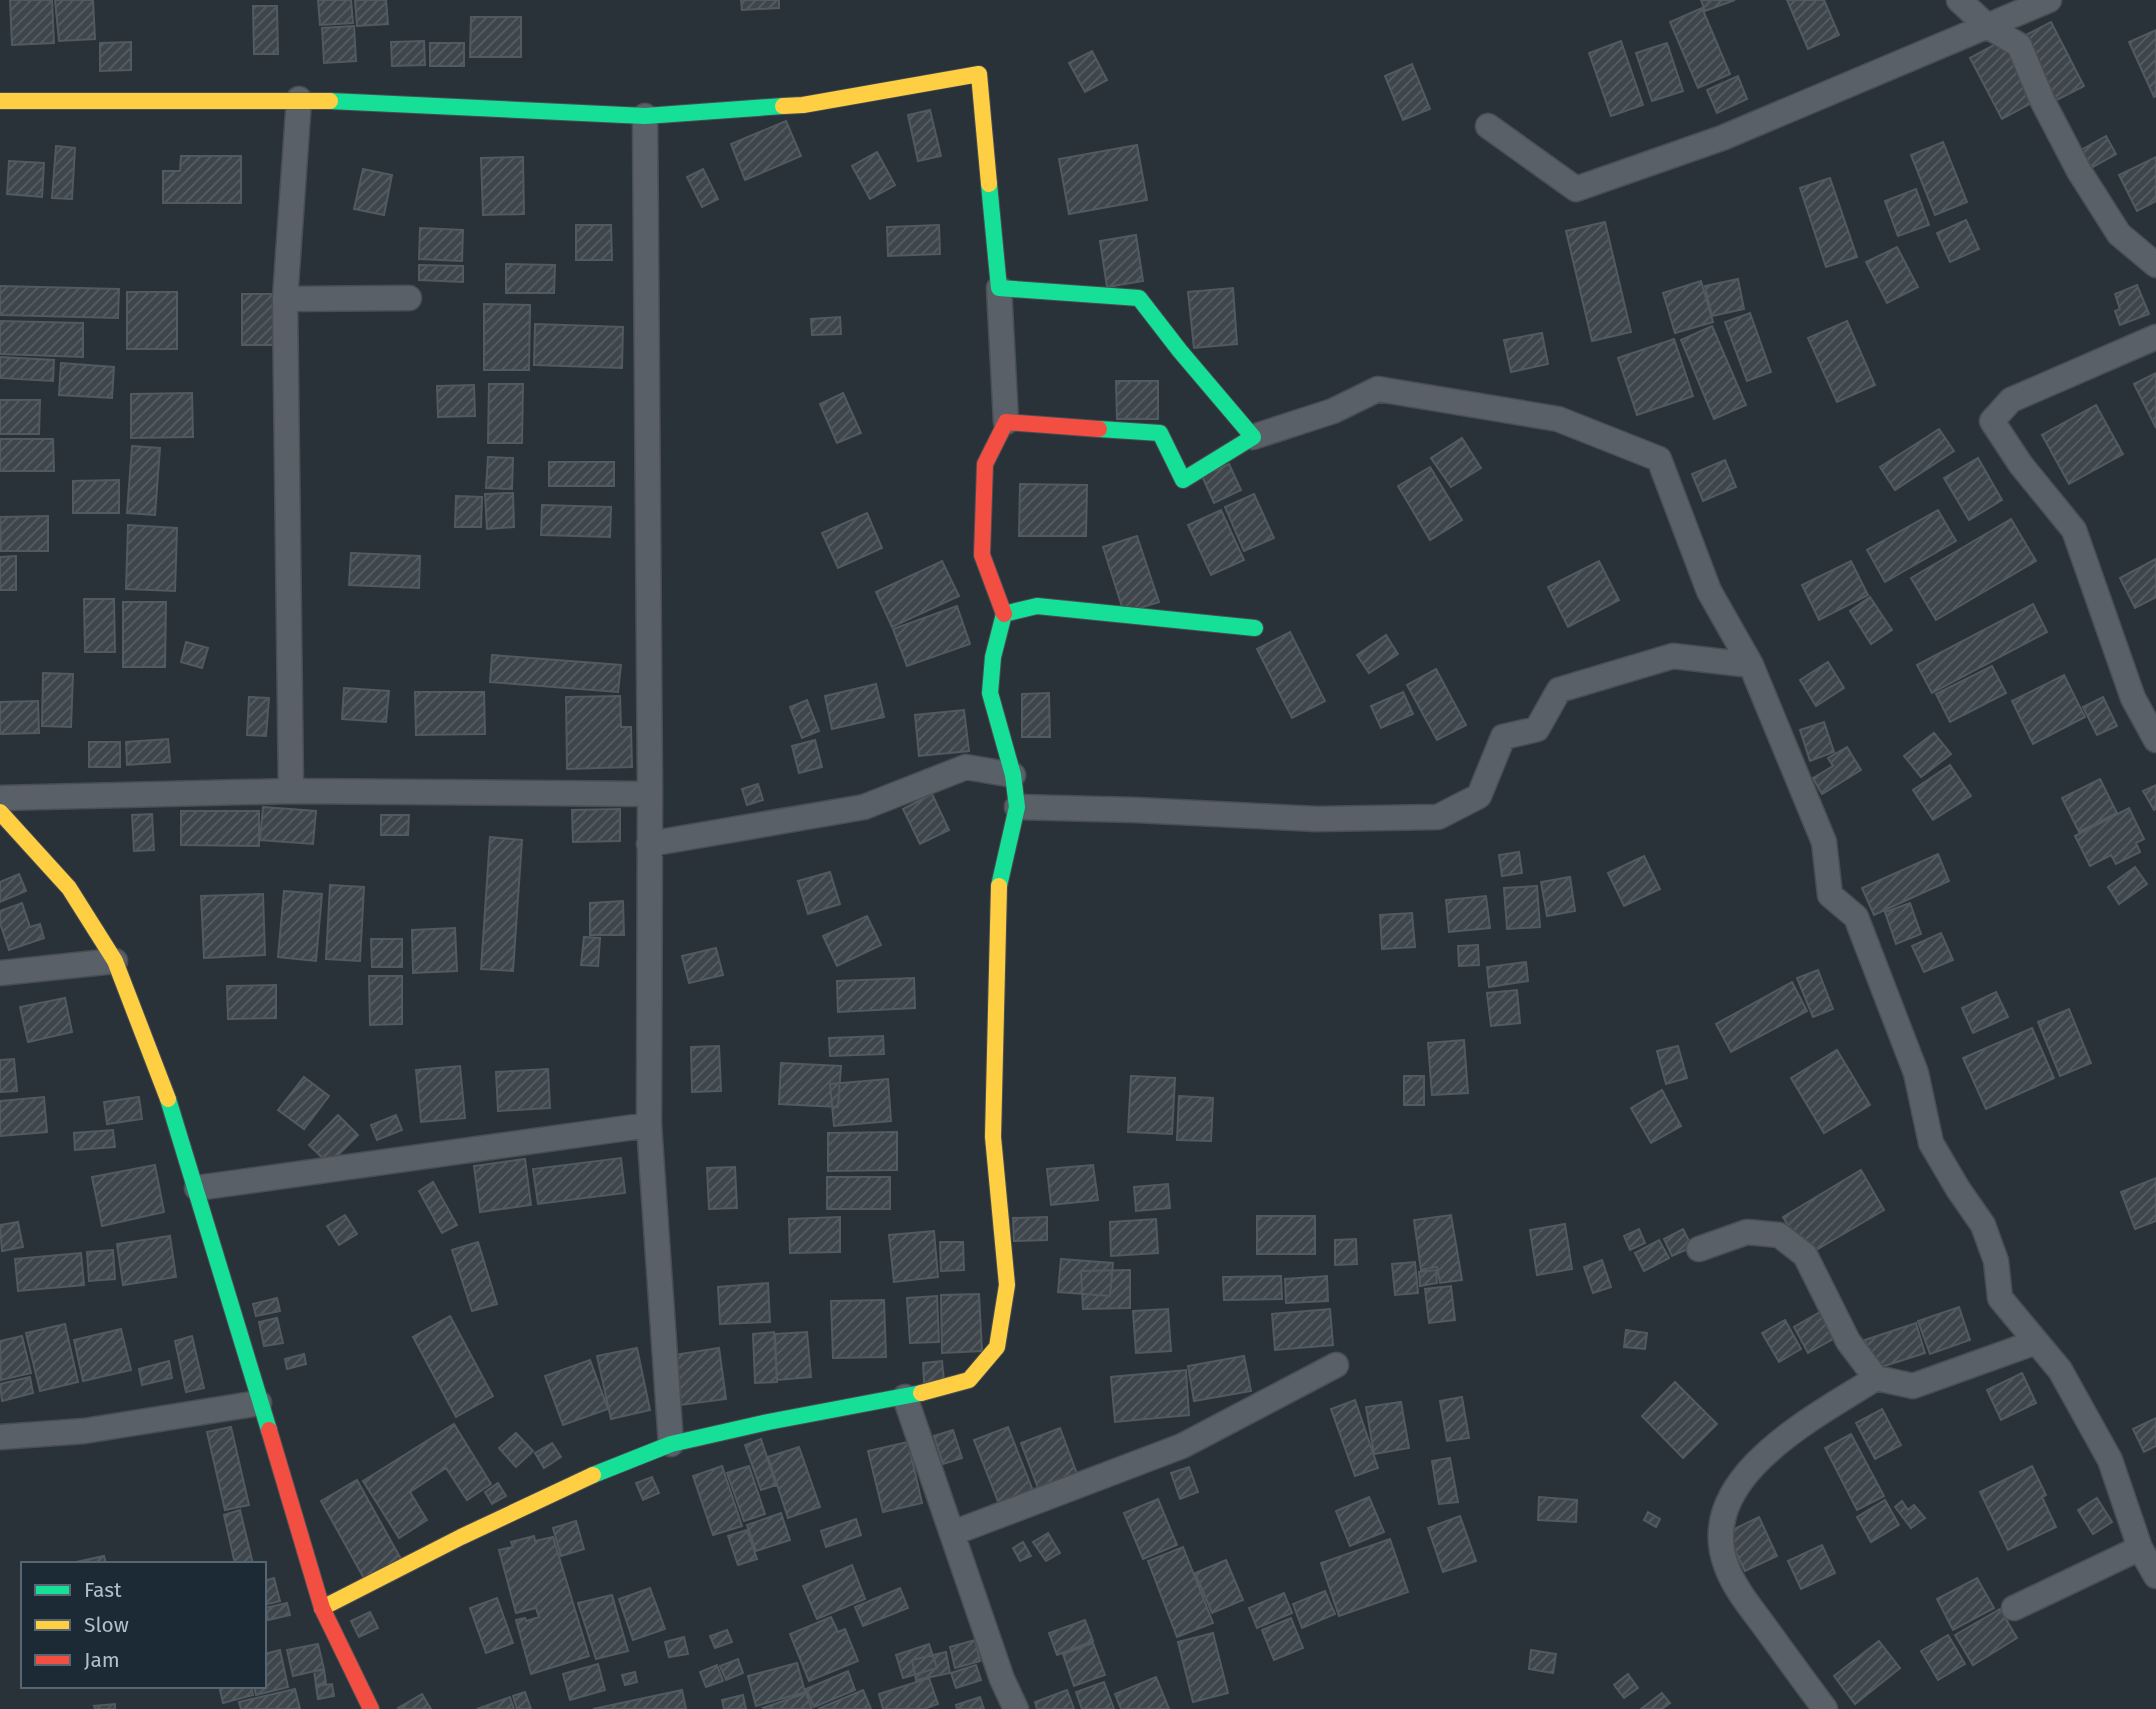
<svg xmlns="http://www.w3.org/2000/svg" width="2156" height="1709" viewBox="0 0 2156 1709" font-family="'Fira Sans',sans-serif">
<style>
.building{fill:url(#building-hatch);stroke:#515a61;stroke-width:2}
.lines{fill:none;stroke-linecap:round;stroke-linejoin:round}
.street-casing{stroke:#484e53;stroke-width:27}
.fast-casing{stroke:#484e53;stroke-width:18}
.slow-casing{stroke:#484e53;stroke-width:18}
.jam-casing{stroke:#484e53;stroke-width:18}
.street{stroke:#5a6067;stroke-width:24}
.fast{stroke:#16e098;stroke-width:16}
.slow{stroke:#ffcf43;stroke-width:16}
.jam{stroke:#f24e42;stroke-width:16}
</style>
<defs>
<pattern id="building-hatch" width="6" height="6" patternUnits="userSpaceOnUse" patternTransform="scale(1.75)"><rect width="6" height="6" fill="#3e464c"/><path d="M-1 1l2-2M0 6l6-6M5 7l2-2" fill="none" stroke="#585f64"/></pattern>
</defs>
<rect width="100%" height="100%" fill="#293239"/>
<!-- building -->
<path class="building" d="M10 0H52L54 43 12 45Z
M55 0H93L95 39 59 41Z
M318 0H351L353 23 320 25Z
M355 0H386L388 24 357 26Z
M741 0H779V8L742 10Z
M1701 0H1735L1705 11Z
M1787 0H1824L1839 35 1808 49Z
M253 6H277L278 54H254Z
M1702 8 1730 74 1698 88 1670 22Z
M471 17H521V57H470Z
M2051 22 2084 86 2051 103 2018 39Z
M354 26 356 61 324 63 322 28Z
M2156 30V96L2154 97 2129 42Z
M2003 40 2035 101 2002 119 1970 58Z
M424 41 425 65 392 66 391 42Z
M1621 41 1643 105 1611 116 1589 53Z
M131 42V70L100 71V43Z
M430 43H464V66H430Z
M1667 43 1683 91 1652 101 1636 53Z
M1092 51 1107 80 1085 92 1069 63Z
M1412 64 1430 109 1403 120 1385 76Z
M1738 76 1747 99 1717 113 1707 90Z
M930 110 941 156 918 161 908 115Z
M786 121 801 156 745 180 731 144Z
M2106 136 2116 154 2084 172 2074 154Z
M1943 142 1967 202 1935 215 1911 155Z
M1137 145 1147 200 1069 214 1059 159Z
M56 146 75 148 72 199 52 198Z
M877 152 895 185 870 199 852 166Z
M181 156H241V203H163V171H180Z
M523 157 524 214 483 215 481 158Z
M2156 157V201L2137 211 2119 175Z
M9 161 44 163 42 197 7 194Z
M363 169 392 175 384 215 354 209Z
M703 169 718 199 702 207 687 177Z
M1830 178 1857 257 1826 267 1800 188Z
M1916 189 1929 225 1898 236 1885 201Z
M1966 220 1979 249 1950 262 1937 233Z
M1605 222 1631 332 1592 341 1566 231Z
M576 225H611L612 260H576Z
M939 225 940 254 888 256 887 227Z
M420 228 463 230 462 261 419 259Z
M1136 235 1143 281 1107 287 1100 241Z
M1897 247 1918 287 1887 303 1866 262Z
M506 264 555 265 554 293H506Z
M419 265 463 266V282L419 280Z
M1738 279 1744 309 1712 316 1705 286Z
M1701 281 1713 322 1675 333 1663 293Z
M2137 285 2149 314 2120 325 2115 311 2120 309 2115 294Z
M0 286 119 289 118 318 0 315Z
M1233 288 1237 344 1194 348 1188 292Z
M127 292H177V349H127Z
M242 294H274V345H242Z
M484 304 530 305 529 370H484Z
M1750 313 1771 372 1747 381 1725 322Z
M840 317 841 334 812 335 811 319Z
M0 321 83 323V357L0 354Z
M1847 321 1875 385 1837 402 1808 338Z
M535 324 623 327 622 368 534 365Z
M1712 326 1746 405 1714 419 1681 340Z
M1542 333 1548 364 1511 372 1504 340Z
M1674 339 1693 396 1637 415 1618 358Z
M0 357 54 360 53 381 0 378Z
M61 363 114 367 112 398 59 395Z
M2156 373V428L2134 384Z
M1116 381H1158V419H1117Z
M489 384H523L522 443H488Z
M474 385 475 416 438 417 437 386Z
M192 393 193 437 131 438V394Z
M843 393 861 433 837 443 820 404Z
M0 400H40L39 434H0Z
M2096 405 2123 454 2069 484 2042 435Z
M1939 429 1954 451 1895 490 1880 467Z
M1462 438 1481 468 1451 487 1431 458Z
M0 439H53L54 471H0Z
M132 446 160 448 155 515 127 513Z
M488 457 513 458 512 489 486 488Z
M1978 458 2002 500 1969 520 1944 478Z
M1725 460 1736 487 1703 501 1692 474Z
M549 462H614V486H549Z
M1229 464 1241 490 1214 503 1202 476Z
M1430 467 1462 520 1430 540 1398 486Z
M119 480V513H73V481Z
M1020 484 1087 485 1086 536H1019Z
M513 493 514 527 487 529 485 494Z
M1254 494 1274 538 1244 551 1225 507Z
M456 496 482 497 481 527H455Z
M542 505 611 507 610 537 541 535Z
M1221 510 1244 560 1211 575 1188 525Z
M1938 510 1956 541 1885 582 1867 550Z
M867 513 882 548 838 568 822 533Z
M48 516V551H1L0 517Z
M2011 519 2036 561 1936 620 1911 578Z
M128 525 177 528 175 591 126 589Z
M1137 536 1159 602 1124 613 1103 547Z
M351 553 420 556 419 588 349 585Z
M16 556V590H0V557Z
M2156 559V597L2135 608 2120 578Z
M942 561 959 596 892 627 876 592Z
M1599 561 1619 600 1568 627 1548 587Z
M1851 561 1868 595 1819 620 1802 585Z
M1870 597 1892 630 1871 644 1850 611Z
M84 599H114L115 652H85Z
M123 602H166L165 667H123Z
M2033 604 2047 632 1932 693 1917 665Z
M957 606 970 644 907 666 893 629Z
M1290 632 1325 701 1292 718 1257 649Z
M1386 635 1398 654 1369 673 1357 655Z
M186 642 208 648 202 668 181 662Z
M492 655 621 665 618 692 490 682Z
M1828 662 1844 688 1816 706 1800 680Z
M1992 666 2006 693 1950 722 1936 694Z
M1436 669 1466 725 1437 740 1407 685Z
M43 673 73 674 71 727 42 726Z
M2064 675 2085 717 2033 744 2012 701Z
M876 684 884 717 832 729 825 696Z
M344 688 389 691 386 722 342 719Z
M415 692H484L485 734 416 735Z
M1403 692 1413 714 1381 728 1371 706Z
M1049 693 1050 737H1022V694Z
M620 696 621 727H631L632 767 567 769 566 697Z
M249 697 269 698 266 736 247 735Z
M2103 697 2117 726 2097 735 2083 707Z
M807 700 819 731 802 738 790 707Z
M38 701 39 733 0 734V702Z
M964 710 969 751 919 756 915 715Z
M1824 722 1834 752 1810 761 1800 730Z
M1934 733 1951 754 1921 777 1904 756Z
M168 739 170 762 127 765 126 742Z
M815 740 822 767 799 773 792 746Z
M89 742H120V767H89Z
M1847 747 1861 770 1822 794 1813 778 1833 766 1828 758Z
M1950 765 1971 796 1933 820 1913 790Z
M2100 779 2117 813 2079 832 2062 798Z
M758 784 763 800 747 805 742 789Z
M2156 785V809L2154 810 2143 791Z
M932 794 949 830 920 844 903 809Z
M263 807 316 811 313 844 260 840Z
M2129 808 2144 839 2136 843 2140 852 2116 864 2111 855 2090 866 2075 836Z
M620 809V841L573 842 572 810Z
M181 811H259V846L181 845Z
M152 814 154 850 134 851 132 815Z
M381 815H409L408 835H381Z
M490 837 522 840 513 971 481 969Z
M1519 852 1522 873 1502 876 1499 855Z
M1938 854 1949 881 1874 915 1862 888Z
M1644 856 1660 889 1624 906 1608 873Z
M2135 867 2147 884 2119 904 2108 887Z
M830 872 840 904 808 914 798 881Z
M19 874 26 891 0 902V882Z
M1570 877 1575 911 1547 916 1541 882Z
M330 885 364 887 360 961 326 959Z
M1537 886 1540 927 1507 929 1504 888Z
M284 891 322 894 316 961 278 957Z
M263 894 265 955 204 958 201 896Z
M1486 896 1490 928 1449 932 1446 900Z
M623 901 624 935H590V903Z
M22 903 30 927 40 924 44 938 9 950 0 923V911Z
M1910 903 1921 934 1896 944 1885 912Z
M1412 913 1415 947 1382 949 1380 915Z
M867 916 881 945 837 966 823 936Z
M455 928 457 971 413 973 412 930Z
M1941 933 1953 960 1924 972 1912 946Z
M584 937 600 938 598 966 581 965Z
M371 939H402V967H372Z
M1478 945 1479 965 1459 966 1458 946Z
M716 948 723 975 689 983 682 956Z
M1526 962 1528 981 1489 987 1487 967Z
M1818 970 1833 1009 1813 1017 1797 978Z
M369 976H402V1024L370 1025Z
M914 978 915 1008 838 1012 837 981Z
M1792 982 1807 1011 1731 1052 1716 1024Z
M276 985V1018L228 1019 227 986Z
M1517 990 1520 1023 1491 1026 1487 993Z
M1996 992 2008 1017 1973 1033 1962 1008Z
M65 998 72 1032 28 1042 20 1007Z
M2069 1009 2091 1063 2060 1076 2038 1022Z
M2032 1028 2054 1078 1986 1109 1963 1058Z
M883 1036 884 1054 830 1056 829 1038Z
M1464 1040 1468 1093 1432 1095 1428 1043Z
M719 1046 721 1091 692 1092 691 1047Z
M1678 1046 1687 1078 1666 1084 1657 1051Z
M1837 1050 1870 1105 1824 1133 1791 1078Z
M14 1059 17 1091 0 1092V1060Z
M781 1063 841 1066 838 1107 779 1104Z
M460 1066 465 1118 421 1122 416 1070Z
M548 1069 550 1108 498 1111 496 1072Z
M1131 1076 1175 1078 1172 1134 1128 1132Z
M1404 1076H1424V1105H1404Z
M304 1077 329 1096 304 1129 278 1110Z
M888 1079 891 1121 834 1126 830 1084Z
M1662 1090 1681 1126 1651 1143 1631 1108Z
M1179 1096 1213 1098 1211 1141 1177 1140Z
M44 1097 47 1132 0 1136V1101Z
M139 1097 142 1119 107 1124 104 1102Z
M338 1115 358 1135 329 1164 309 1145Z
M396 1115 402 1130 377 1140 371 1125Z
M113 1130 115 1147 75 1150 74 1133Z
M897 1132V1170L828 1171V1133Z
M621 1158 625 1193 538 1204 533 1169Z
M525 1159 531 1205 480 1212 474 1166Z
M155 1165 164 1212 102 1226 92 1177Z
M1093 1165 1098 1200 1051 1205 1047 1169Z
M735 1167 737 1208 709 1209 707 1168Z
M1861 1170 1884 1210 1806 1256 1783 1217Z
M827 1177H890V1209H827Z
M2156 1178V1221L2135 1229 2121 1192Z
M433 1182 457 1225 442 1233 419 1191Z
M1168 1184 1170 1208 1136 1211 1134 1187Z
M345 1215 357 1234 339 1245 327 1226Z
M1451 1215 1462 1280 1440 1283 1437 1267 1421 1270 1414 1220Z
M1257 1216H1315V1254H1257Z
M840 1217V1252L790 1253 789 1219Z
M1047 1217V1240L1014 1241 1013 1218Z
M1156 1219 1158 1253 1111 1256 1110 1222Z
M18 1222 23 1247 2 1251 0 1225Z
M1565 1224 1572 1269 1537 1275 1530 1230Z
M1639 1229 1645 1243 1630 1250 1624 1236Z
M1683 1229 1692 1247 1672 1256 1664 1239Z
M934 1231 938 1277 894 1282 889 1235Z
M170 1236 176 1277 123 1285 117 1244Z
M1356 1239 1357 1264 1335 1265V1240Z
M1659 1240 1669 1258 1644 1271 1635 1253Z
M478 1242 497 1304 472 1311 452 1250Z
M940 1242H963L964 1270 941 1271Z
M113 1250 115 1279 89 1281 87 1252Z
M81 1253 84 1285 18 1291 15 1259Z
M1061 1259 1113 1263 1110 1296 1058 1292Z
M1602 1260 1611 1287 1593 1293 1584 1267Z
M1415 1262 1418 1293 1395 1295 1392 1264Z
M1130 1270V1308L1083 1309 1081 1271Z
M1436 1270 1437 1283 1420 1286 1419 1272Z
M1281 1276 1282 1299 1224 1300 1223 1277Z
M1327 1276 1328 1301 1286 1303 1285 1279Z
M768 1283 770 1322 720 1324 718 1287Z
M1451 1286 1455 1320 1429 1323 1425 1289Z
M979 1294 982 1351 942 1353 941 1295Z
M937 1296 939 1342 910 1343 907 1298Z
M277 1298 280 1311 256 1316 253 1304Z
M884 1300 886 1357 833 1358 831 1301Z
M1959 1307 1970 1340 1930 1354 1918 1321Z
M1827 1308 1842 1334 1808 1353 1794 1327Z
M1168 1309 1171 1351 1136 1353 1133 1311Z
M1330 1309 1333 1345 1275 1350 1272 1314Z
M450 1316 493 1396 456 1417 413 1337Z
M277 1318 283 1343 264 1346 259 1322Z
M1785 1320 1801 1349 1779 1362 1762 1333Z
M1916 1323 1925 1353 1875 1369 1865 1340Z
M65 1324 78 1382 40 1391 26 1333Z
M121 1329 131 1370 83 1381 74 1340Z
M1626 1330 1647 1333 1645 1349 1624 1347Z
M774 1332 777 1382 755 1383 753 1334Z
M807 1332 811 1377 777 1380 775 1334Z
M22 1336 31 1373 1 1380 0 1341Z
M192 1336 204 1388 186 1392 175 1341Z
M637 1348 650 1410 611 1419 597 1356Z
M719 1348 726 1399 681 1405 674 1355Z
M304 1354 306 1364 287 1369 285 1359Z
M1244 1356 1251 1391 1194 1401 1188 1366Z
M590 1360 608 1409 563 1425 545 1376Z
M169 1361 172 1378 142 1385 139 1369Z
M942 1361 944 1381 924 1382 923 1363Z
M1186 1370 1189 1415 1115 1422 1111 1377Z
M2022 1373 2036 1403 2001 1420 1987 1390Z
M30 1377 33 1393 2 1401 0 1384Z
M1675 1382 1717 1424 1683 1458 1642 1416Z
M1462 1397 1469 1438 1447 1441 1440 1401Z
M1355 1400 1378 1468 1355 1476 1331 1409Z
M1401 1402 1409 1448 1374 1454 1366 1407Z
M1882 1409 1901 1445 1875 1459 1856 1423Z
M2156 1418V1446L2144 1452 2133 1429Z
M454 1424 491 1484 467 1500 446 1468 410 1492 427 1520 399 1538 363 1481Z
M231 1427 249 1505 225 1510 207 1432Z
M1008 1427 1033 1491 999 1504 974 1440Z
M1060 1428 1077 1474 1038 1488 1021 1443Z
M953 1430 962 1458 943 1464 934 1436Z
M516 1433 533 1451 516 1467 499 1448Z
M1851 1434 1884 1496 1857 1510 1825 1448Z
M761 1439 776 1485 761 1490 745 1445Z
M908 1442 922 1503 883 1512 868 1451Z
M552 1443 561 1457 544 1468 535 1453Z
M799 1447 820 1507 788 1518 768 1457Z
M1450 1458 1458 1502 1439 1504 1432 1461Z
M722 1466 742 1526 713 1535 693 1476Z
M749 1466 765 1514 744 1521 727 1473Z
M2032 1466 2046 1495 2042 1497 2056 1527 2008 1550 1980 1492Z
M1189 1467 1198 1492 1180 1499 1171 1473Z
M652 1477 659 1493 643 1500 636 1483Z
M357 1480 401 1559 365 1580 321 1501Z
M498 1483 506 1496 492 1504 485 1492Z
M1369 1497 1384 1532 1350 1546 1336 1511Z
M1539 1497 1577 1500 1576 1522 1538 1520Z
M2097 1498 2112 1522 2093 1534 2078 1510Z
M1158 1499 1177 1545 1143 1559 1124 1513Z
M1885 1500 1899 1525 1871 1542 1857 1517Z
M1902 1501 1908 1510 1914 1505 1925 1518 1911 1528 1895 1507Z
M240 1510 253 1564H235L224 1515Z
M1648 1512 1660 1519 1656 1527 1644 1520Z
M781 1513 790 1540 756 1551 747 1525Z
M1460 1516 1476 1561 1443 1572 1428 1528Z
M1759 1517 1777 1556 1745 1571 1726 1533Z
M856 1519 861 1535 826 1547 821 1531Z
M576 1521 584 1549 561 1556 553 1528Z
M747 1530 757 1559 738 1565 728 1536Z
M1048 1533 1060 1553 1046 1561 1033 1542Z
M534 1536 535 1541 553 1537 589 1656 531 1674 516 1620 525 1618 526 1621 539 1617 536 1608 516 1613 499 1550 513 1547 511 1542Z
M1390 1539 1408 1592 1339 1616 1321 1563Z
M1023 1542 1031 1556 1020 1561 1013 1548Z
M1822 1545 1835 1573 1801 1589 1788 1561Z
M1183 1547 1213 1623 1177 1637 1148 1561Z
M104 1556 106 1564H76V1562Z
M1226 1560 1243 1600 1212 1613 1195 1573Z
M852 1565 865 1599 817 1619 803 1586Z
M274 1578 280 1601 264 1605V1581Z
M1977 1578 1994 1608 1953 1630 1937 1599Z
M650 1588 665 1629 633 1640 619 1599Z
M900 1588 908 1608 863 1626 855 1607Z
M1325 1591 1335 1614 1302 1628 1293 1604Z
M1284 1593 1292 1613 1257 1628 1249 1608Z
M612 1595 628 1651 596 1659 578 1603Z
M497 1598 513 1643 486 1653 470 1608Z
M287 1603 290 1615 268 1620 265 1608Z
M2000 1609 2017 1638 1973 1665 1955 1635Z
M370 1612 378 1628 359 1637 351 1621Z
M831 1617 838 1632 845 1629 858 1661 809 1681 790 1634Z
M1291 1618 1303 1648 1274 1660 1262 1630Z
M1085 1620 1093 1641 1057 1655 1049 1633Z
M727 1630 732 1642 715 1648 710 1636Z
M1213 1633 1228 1693 1193 1702 1178 1642Z
M1948 1635 1965 1664 1938 1680 1921 1651Z
M684 1637 688 1654 669 1657 665 1642Z
M975 1640 980 1661 955 1668 950 1647Z
M1879 1641 1900 1668 1855 1704 1834 1676Z
M1093 1643 1105 1675 1074 1686 1063 1654Z
M318 1644 324 1669 293 1676 287 1650Z
M929 1644 937 1668 903 1678 896 1655Z
M280 1650 288 1687 256 1695 254 1686H264V1654Z
M1531 1650 1556 1654 1553 1673 1529 1669Z
M946 1652 950 1673 916 1680 912 1660Z
M738 1659 743 1673 726 1680 720 1666Z
M797 1663 805 1692 756 1706 748 1676Z
M598 1664 605 1690 570 1700 563 1674Z
M717 1665 723 1681 706 1687 700 1672Z
M976 1665 981 1680 956 1688 951 1673Z
M324 1670 326 1683 316 1685 314 1671Z
M848 1671 855 1690 814 1707 806 1689Z
M635 1672 637 1682 625 1685 622 1675Z
M1628 1674 1638 1688 1624 1698 1614 1685Z
M1156 1677 1169 1709H1121L1115 1694Z
M929 1678 938 1704 924 1709H883L879 1694Z
M1104 1682 1114 1709H1082L1076 1692Z
M332 1684 334 1696 318 1699 316 1686Z
M219 1686H251L253 1695 223 1703Z
M295 1689 300 1709H241L239 1702Z
M682 1690 686 1709H593Z
M863 1690 871 1709H818Z
M1067 1690 1074 1709H1037L1035 1702Z
M525 1692 531 1709H517L513 1696Z
M806 1693 812 1709H764L763 1708Z
M1662 1693 1670 1703 1662 1709H1641Z
M422 1694 431 1709H399L398 1708Z
M743 1695 746 1709H724L722 1700Z
M510 1697 514 1709H477Z
M980 1697 984 1709H957L956 1705Z
M115 1704V1709H95L94 1706Z"/>
<g class="lines">
<defs>
<path id="street" d="M1959 0 1987 26 2019 45 2042 100 2079 171 2119 234 2156 265
M645 116 650 794 649 1125 671 1444
M1488 126 1576 189 1722 138 2049 0
M999 288 1006 422
M285 299 299 99
M2156 337 2011 400 1992 421 2021 465 2074 530 2133 698 2156 740
M1253 437 1333 411 1378 389 1558 419 1659 459 1709 591 1751 665 1824 842 1830 895 1856 917 1916 1073 1931 1143 1958 1189 1983 1225 1996 1261 2000 1298 2060 1370 2110 1460 2140 1548 2156 1576
M291 791 285 299 409 298
M0 798 291 791 650 794
M1017 807 1136 810 1317 819 1438 817 1479 796 1503 737 1537 729 1559 690 1673 656 1751 665
M649 844 864 807 966 767 1013 775
M0 973 115 961
M197 1188 649 1125
M1699 1249 1747 1232 1779 1235 1805 1255 1848 1341 1876 1378 1913 1386 2036 1342
M905 1397 1002 1679 1016 1709
M0 1437 84 1431 259 1403
M953 1533 1182 1446 1336 1365
M2014 1608 2140 1548
M1825 1709C1805 1682 1785 1655 1765 1627 1751 1608 1734 1588 1726 1565 1694 1477 1817 1416 1876 1378"/>
<path id="fast" d="M330 101 645 116 783 106
M989 184 999 288 1139 298 1180 351 1253 437 1183 480 1160 433 1099 429
M999 886 1017 807 1013 775 990 693 993 657 1004 614 1037 606 1255 628
M168 1099 269 1430
M593 1475 671 1444 768 1422 921 1393"/>
<path id="slow" d="M0 101H330
M783 106 803 105 979 74 989 184
M0 812 69 888 115 961 168 1099
M921 1393 969 1380 997 1347 1007 1285 993 1137 999 886
M322 1608 461 1537 593 1475"/>
<path id="jam" d="M1004 614 982 555 985 464 1006 422 1099 429
M269 1430 322 1608 371 1709"/>
</defs>
<!-- street casing -->
<use href="#street" class="street-casing"/>
<!-- fast casing -->
<use href="#fast" class="fast-casing"/>
<!-- slow casing -->
<use href="#slow" class="slow-casing"/>
<!-- jam casing -->
<use href="#jam" class="jam-casing"/>
<!-- street -->
<use href="#street" class="street"/>
<!-- fast -->
<use href="#fast" class="fast"/>
<!-- slow -->
<use href="#slow" class="slow"/>
<!-- jam -->
<use href="#jam" class="jam"/>
</g>
<!-- legend -->
<rect x="21" y="1562" width="245" height="126" fill="#1c2a35" stroke="#586671" stroke-width="2"/>
<rect x="35" y="1585" width="35" height="10" fill="#16e098" stroke="#586671" stroke-width="2"/>
<text x="84" y="1597" font-size="21" fill="#b3bfca">Fast</text>
<rect x="35" y="1620" width="35" height="10" fill="#ffcf43" stroke="#586671" stroke-width="2"/>
<text x="84" y="1632" font-size="21" fill="#b3bfca">Slow</text>
<rect x="35" y="1655" width="35" height="10" fill="#f24e42" stroke="#586671" stroke-width="2"/>
<text x="84" y="1667" font-size="21" fill="#b3bfca">Jam</text>
</svg>
